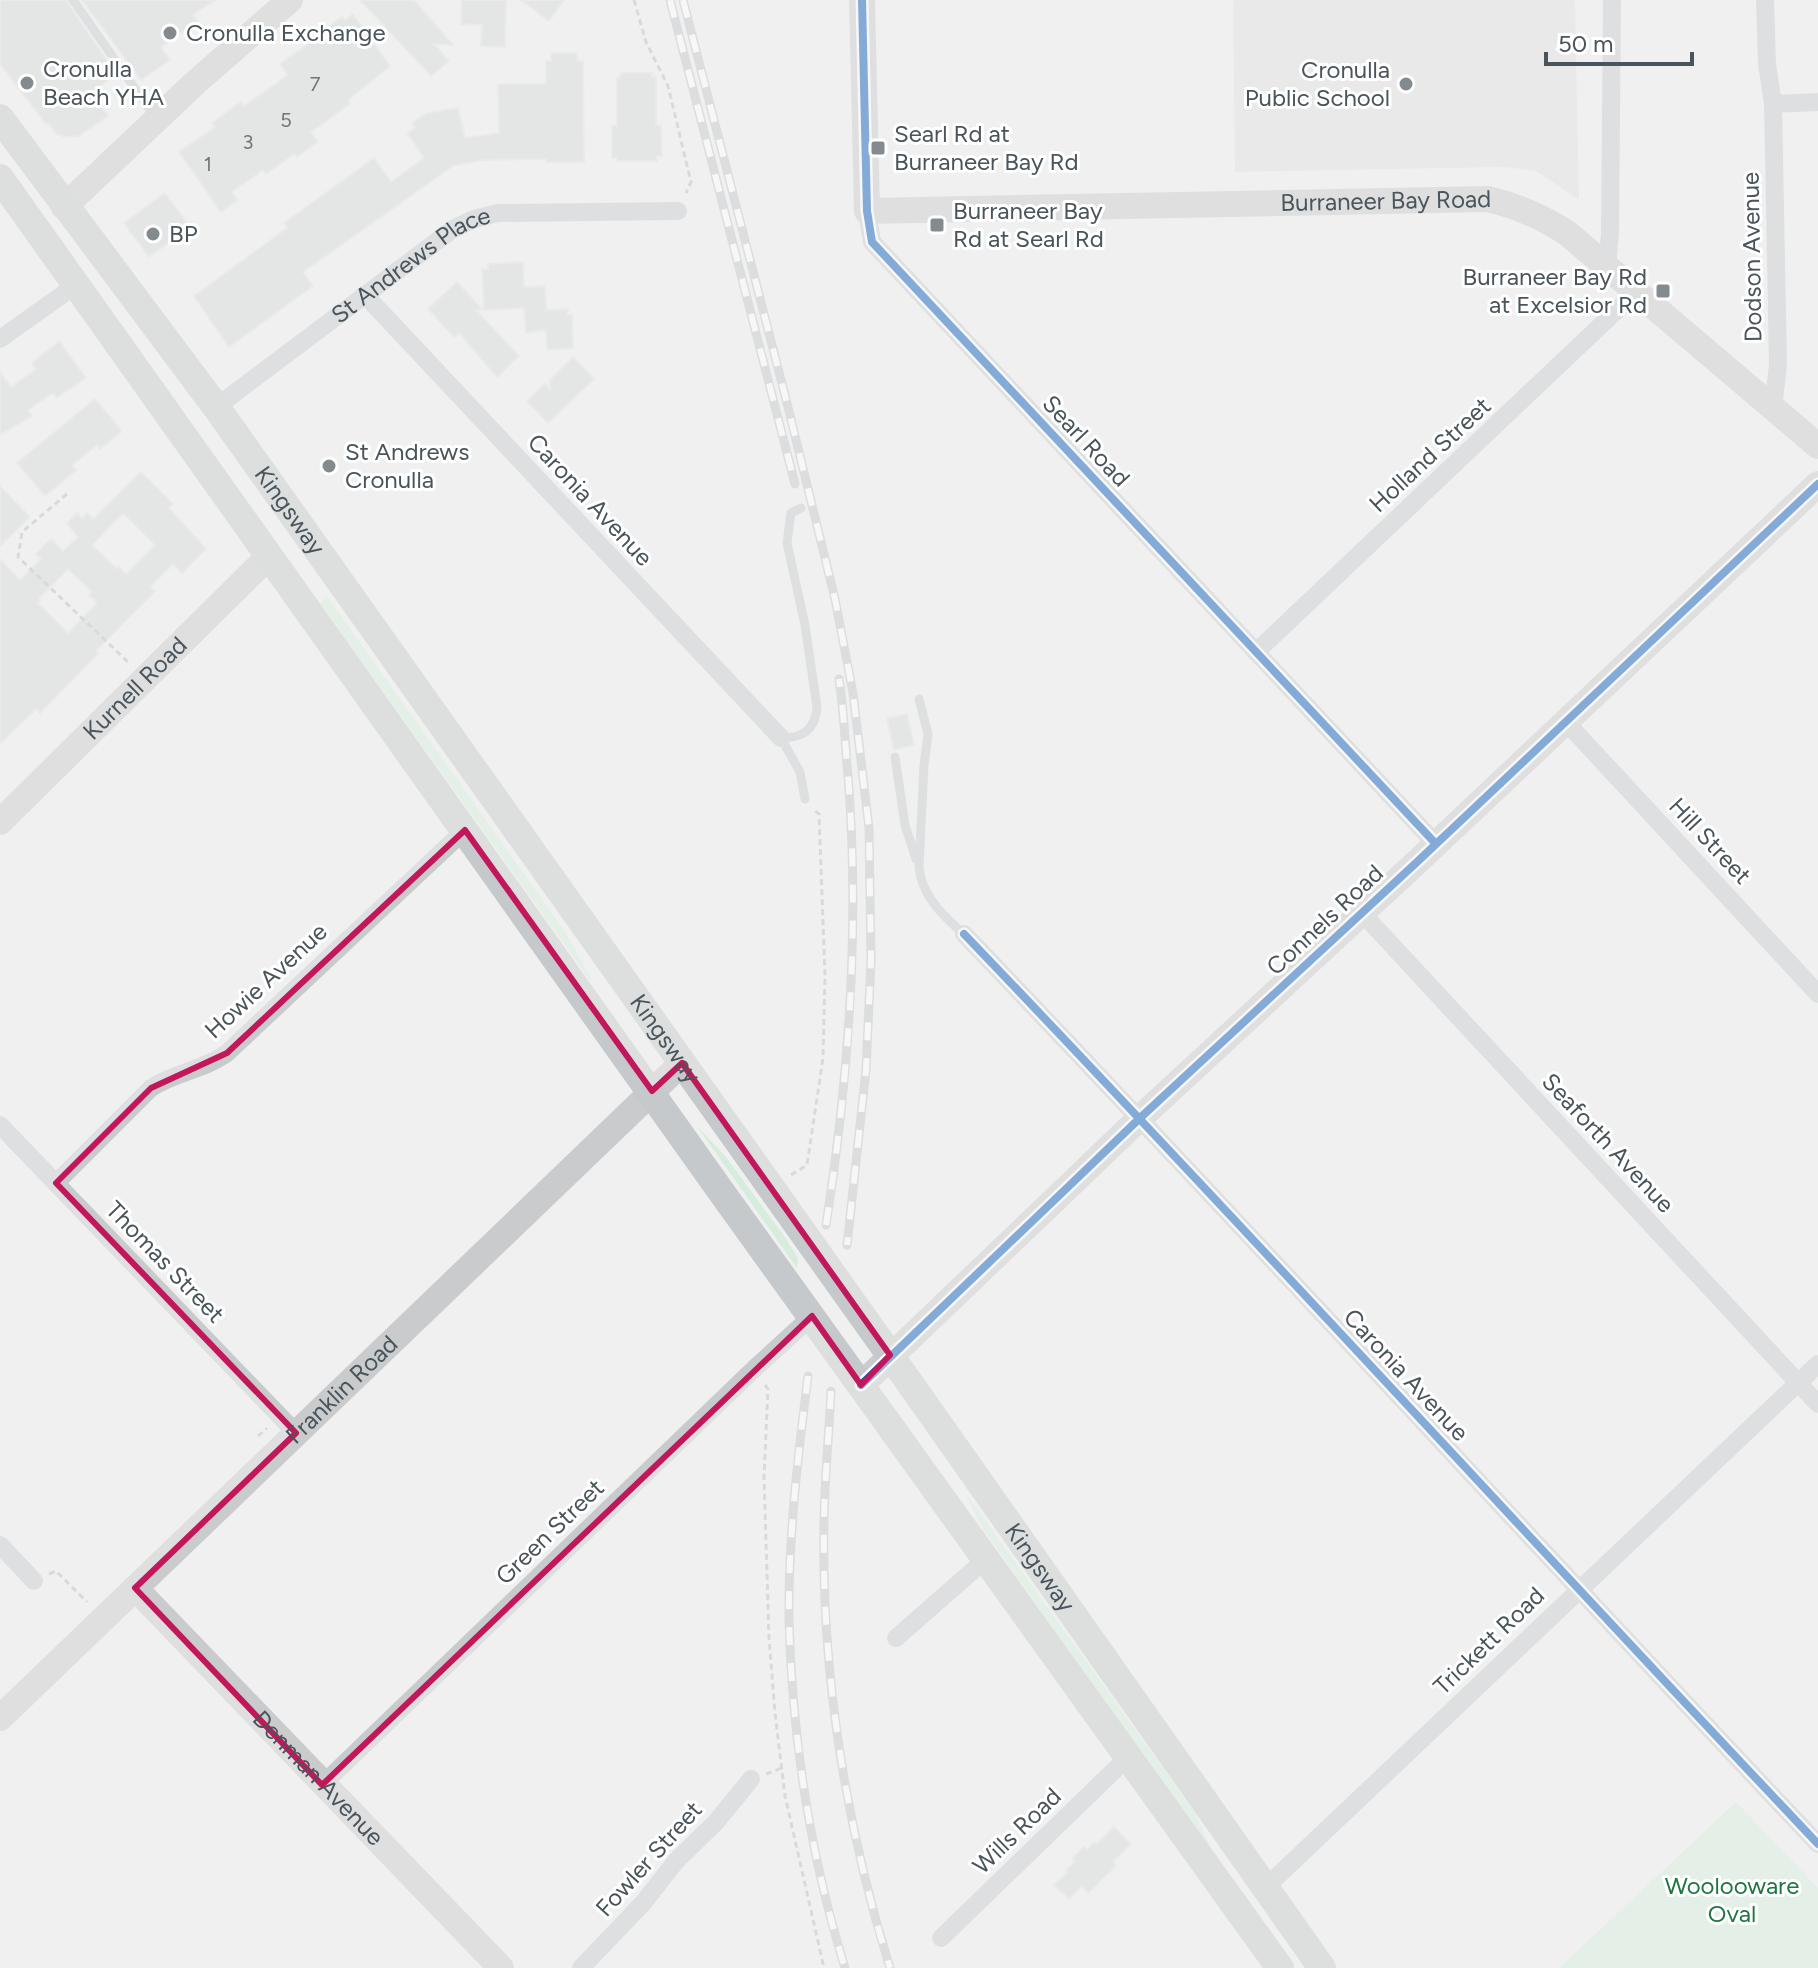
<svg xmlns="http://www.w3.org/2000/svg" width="1818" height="1968" viewBox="0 0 1818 1968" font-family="Figtree,sans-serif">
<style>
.education{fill:#e2e1e2}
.green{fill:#d6eddd}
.building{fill:#d6d8d8;stroke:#e2e2e3;stroke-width:2;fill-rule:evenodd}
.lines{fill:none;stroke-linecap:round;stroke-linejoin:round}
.path{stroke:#b7c2be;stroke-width:3;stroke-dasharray:6 4;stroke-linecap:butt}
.lane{stroke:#c8cbcc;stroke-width:9}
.street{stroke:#c8cbcc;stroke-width:18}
.secondary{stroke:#c9cbcd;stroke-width:26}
.primary{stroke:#c6c9cb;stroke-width:28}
.rail-casing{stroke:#c4c6c7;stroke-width:9}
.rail{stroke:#fff;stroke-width:6;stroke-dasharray:18;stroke-linecap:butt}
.cycleway-casing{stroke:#fff;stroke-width:13}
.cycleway{stroke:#0057b8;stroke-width:8}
.marked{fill:none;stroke:#c2185b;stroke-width:6;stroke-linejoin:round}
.poi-dot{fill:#838b8f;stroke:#fff;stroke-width:3}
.labels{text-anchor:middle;stroke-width:6;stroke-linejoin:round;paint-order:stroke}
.number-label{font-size:20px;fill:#6e767c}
.poi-label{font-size:24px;fill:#49545b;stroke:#fff;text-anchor:start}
.street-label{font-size:24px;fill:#49545b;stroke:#fff}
.park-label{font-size:24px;fill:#1f7641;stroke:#fff}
</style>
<rect width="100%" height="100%" fill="#f0f0f0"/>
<!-- education -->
<path class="education" d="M1233 0H1575L1579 200 1536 171 1504 167 1235 172Z"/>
<!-- green -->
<path class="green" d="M327 596 566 933 592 980H590L320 603Z
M696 1125 726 1157 784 1236 798 1258 797 1268Z
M968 1496 1195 1813 1217 1860 983 1529 967 1498Z
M1736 1802 1818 1888V1968H1559Z"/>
<!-- building -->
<path class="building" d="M0 0H66L116 74 90 93 108 116 79 136 65 137 57 134 48 123 46 124 0 64Z
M82 0H215L193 15 198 21 161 47 170 60 141 80Z
M360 0H414L453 45 434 44 449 61 431 76Z
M462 0H506L505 47 481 46 482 25 461 24Z
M521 0H564L549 21Z
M353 14 390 66 348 100 350 104 311 132 318 142 297 157 294 154 266 174 263 170 232 192 238 200 221 212 179 152 215 127 212 123 241 102 244 106 288 75 280 64 317 38 315 36 342 17 345 21Z
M551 53H577V61H583L584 162H546V159L483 160 453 166 303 272 313 286 229 347 194 296 287 228 284 223 374 158 391 182 424 158 407 133 415 128 412 123 427 113 458 108 465 138 499 133 498 84H546V61H551Z
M620 73H652V77H656V125H661L662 156H657V161H617V158H612V126H617V78H620Z
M165 193 190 227 149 257 124 223Z
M523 262 524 287 545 286 546 310 568 309 567 315H572L573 348 547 350 546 330 526 333 524 308 484 310 482 269H488V264Z
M457 282 483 310H476L519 356 497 377 459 333 454 337 428 309Z
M59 341 86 378 56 398 53 393 28 410 32 416 0 435V372L11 387 36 369 32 363Z
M573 357 594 379 548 423 527 401 545 384 550 389V380Z
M95 399 122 431 100 449 97 445 72 465 76 470 45 496 17 463Z
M141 472 173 504 169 508 206 549 182 573 173 564 150 587 155 591 96 651 98 654 40 713 36 709 0 744V559L20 580 41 559 36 554 51 539 63 551 78 537 67 523 77 513 82 518 87 513 93 519ZM123 513 155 545 126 574 118 566 116 568 92 545ZM68 569 92 592 89 595 97 603 68 633 38 603 40 600 39 598Z
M0 486 30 517 0 546Z
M907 714 914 745 894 750 887 718Z
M1114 1827 1131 1844 1113 1862 1116 1866 1088 1893 1082 1886 1069 1899 1054 1885 1068 1872 1066 1870 1075 1861 1072 1858 1084 1847 1087 1850 1094 1842 1097 1844Z"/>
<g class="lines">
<!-- path -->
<path class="path" d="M634 0 646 42 668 86 691 182 686 193
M67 494 22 532 18 557 128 662
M791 1175 807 1165 823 1058 825 976 819 814 815 811
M765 1385 768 1389 764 1477 769 1638 775 1713 785 1796 824 1968
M258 1436 267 1428
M49 1574 56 1571 87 1602
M766 1774 782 1768"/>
<!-- lane -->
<path class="lane" d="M73 0 155 117
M919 699 928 734 924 765 919 867C922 896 942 915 964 934
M781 738C803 738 815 730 817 707L805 625 787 543 791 513 801 508
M781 738 800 772 805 799
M895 757 905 825 916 859"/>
<!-- street -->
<g class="street">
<path d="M1765 0 1767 64 1773 104 1778 364 1773 409"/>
<path d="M1773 104 1818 102"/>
<path d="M867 211 872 242 1436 844"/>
<path d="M1607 266 1610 234 1612 0"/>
<path d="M365 295 781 738"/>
<path d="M0 339 76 285"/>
<path id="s1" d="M216 407 453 229 474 219 498 213 678 211"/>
<path d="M1256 652 1636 292"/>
<path d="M1566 722 1818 994"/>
<path d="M1362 913 1818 1404"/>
<path d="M964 934C1252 1234 1532 1542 1818 1844"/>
<path d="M0 1125 296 1433"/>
<path d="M56 1183 151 1088C175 1072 204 1070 227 1053L465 830"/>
<path d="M0 1545 34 1581"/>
<path d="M896 1638 985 1560"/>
<path d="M322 1785 754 1369 812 1316"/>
<path d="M1265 1888 1818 1364"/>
<path d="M941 1938 1127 1758"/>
<path d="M581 1968 644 1902 676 1861 716 1822 751 1779"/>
</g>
<!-- secondary -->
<g class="secondary">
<path id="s2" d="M862 0 867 211 1488 199C1518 206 1541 216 1567 233L1818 446"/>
<path d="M64 207 195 83 290 0"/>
<path id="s3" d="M0 822 269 556"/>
<path d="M861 1385 1140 1118 1417 862 1818 484"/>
<path id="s4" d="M135 1588 501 1968"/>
<path id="s5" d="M0 1718 682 1063"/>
</g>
<!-- primary -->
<g class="primary">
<path id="s6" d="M0 118 216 407 890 1355 1322 1968"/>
<path d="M0 178 720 1190 1280 1968"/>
</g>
<defs>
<path id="rail" d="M670 0 795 484
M683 0 787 403 835 599 853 693 869 828 871 960 866 1070 847 1245
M826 1225C849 1077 860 926 848 776 845 744 844 711 839 679
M808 1376C798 1455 788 1540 789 1619 792 1737 810 1855 845 1968
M831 1391C829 1433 825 1476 824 1518 821 1670 845 1823 890 1968"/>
</defs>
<!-- rail casing -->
<use href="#rail" class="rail-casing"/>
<!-- rail -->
<use href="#rail" class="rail"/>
<defs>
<path id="cycleway" d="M862 0 867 211 872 242 1436 844
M964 934C1252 1234 1532 1542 1818 1844
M861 1385 1140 1118 1417 862 1818 484"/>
</defs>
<!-- cycleway casing -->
<use href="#cycleway" class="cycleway-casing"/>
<!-- cycleway -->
<use href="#cycleway" class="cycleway"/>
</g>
<!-- marked area -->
<path d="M0 0H1818V1968H0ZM465 830 652 1091 682 1063 890 1355 861 1385 812 1316 322 1785 135 1588 296 1433 56 1183 151 1088 227 1053Z" fill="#f0f0f0" fill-opacity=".55" fill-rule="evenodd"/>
<path class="marked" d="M465 830 652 1091 682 1063 890 1355 861 1385 812 1316 322 1785 135 1588 296 1433 56 1183 151 1088 227 1053Z"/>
<!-- markers -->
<g class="poi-dot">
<circle cx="170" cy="33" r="8"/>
<circle cx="27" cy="83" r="8"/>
<circle cx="1406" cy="84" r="8"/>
<rect x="870" y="140" width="16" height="16" rx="4"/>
<rect x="929" y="217" width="16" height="16" rx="4"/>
<circle cx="153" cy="234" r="8"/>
<rect x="1655" y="283" width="16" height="16" rx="4"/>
<circle cx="329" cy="466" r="8"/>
</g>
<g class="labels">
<!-- number labels -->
<g class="number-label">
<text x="315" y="91">7</text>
<text x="286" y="127">5</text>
<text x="248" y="149">3</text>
<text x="208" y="171">1</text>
</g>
<!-- poi labels -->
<g class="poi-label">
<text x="186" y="41">Cronulla Exchange</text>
<text x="43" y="77">Cronulla<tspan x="43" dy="28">Beach YHA</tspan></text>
<text x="1390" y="78" text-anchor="end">Cronulla<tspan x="1390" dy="28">Public School</tspan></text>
<text x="894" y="142">Searl Rd at<tspan x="894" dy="28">Burraneer Bay Rd</tspan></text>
<text x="953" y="219">Burraneer Bay<tspan x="953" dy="28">Rd at Searl Rd</tspan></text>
<text x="169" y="242">BP</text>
<text x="1647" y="285" text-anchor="end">Burraneer Bay Rd<tspan x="1647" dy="28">at Excelsior Rd</tspan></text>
<text x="345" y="460">St Andrews<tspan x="345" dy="28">Cronulla</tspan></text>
</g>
<!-- street labels -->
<g class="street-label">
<text dy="8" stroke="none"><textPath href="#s2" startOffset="730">Burraneer Bay Road</textPath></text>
<text transform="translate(1752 257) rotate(-91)" y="8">Dodson Avenue</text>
<text dy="8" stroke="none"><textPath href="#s1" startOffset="242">St Andrews Place</textPath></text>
<text transform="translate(1086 441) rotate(47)" y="8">Searl Road</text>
<text transform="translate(1430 455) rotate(-43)" y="8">Holland Street</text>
<text transform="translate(590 500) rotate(47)" y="8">Caronia Avenue</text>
<text dy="8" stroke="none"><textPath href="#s6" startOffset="488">Kingsway</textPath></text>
<text dy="8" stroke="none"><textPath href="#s3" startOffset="190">Kurnell Road</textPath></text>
<text transform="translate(1710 841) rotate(47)" y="8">Hill Street</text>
<text transform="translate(1325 920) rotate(-43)" y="8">Connels Road</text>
<text transform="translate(266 981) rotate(-43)" y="8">Howie Avenue</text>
<text dy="8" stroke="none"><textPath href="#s6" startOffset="1136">Kingsway</textPath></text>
<text transform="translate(1608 1143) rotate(47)" y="8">Seaforth Avenue</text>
<text transform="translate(165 1262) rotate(46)" y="8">Thomas Street</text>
<text transform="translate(1406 1375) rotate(47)" y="8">Caronia Avenue</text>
<text dy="8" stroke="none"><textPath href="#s5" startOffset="474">Franklin Road</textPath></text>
<text transform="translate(550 1532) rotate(-44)" y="8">Green Street</text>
<text dy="8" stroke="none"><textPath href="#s6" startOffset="1784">Kingsway</textPath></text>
<text transform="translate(1489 1641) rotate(-44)" y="8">Trickett Road</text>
<text dy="8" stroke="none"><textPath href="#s4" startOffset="264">Denman Avenue</textPath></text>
<text transform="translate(1017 1831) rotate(-44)" y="8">Wills Road</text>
<text transform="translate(649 1859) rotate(-48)" y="8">Fowler Street</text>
</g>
<!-- park labels -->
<g class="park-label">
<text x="1732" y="1894">Woolooware<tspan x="1732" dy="28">Oval</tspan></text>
</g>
</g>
<!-- scale -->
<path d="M1546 52v12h146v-12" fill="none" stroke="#49545b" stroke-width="4"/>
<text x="1558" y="52" font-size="24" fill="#49545b" stroke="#ffffff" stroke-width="6" paint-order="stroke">50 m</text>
</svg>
